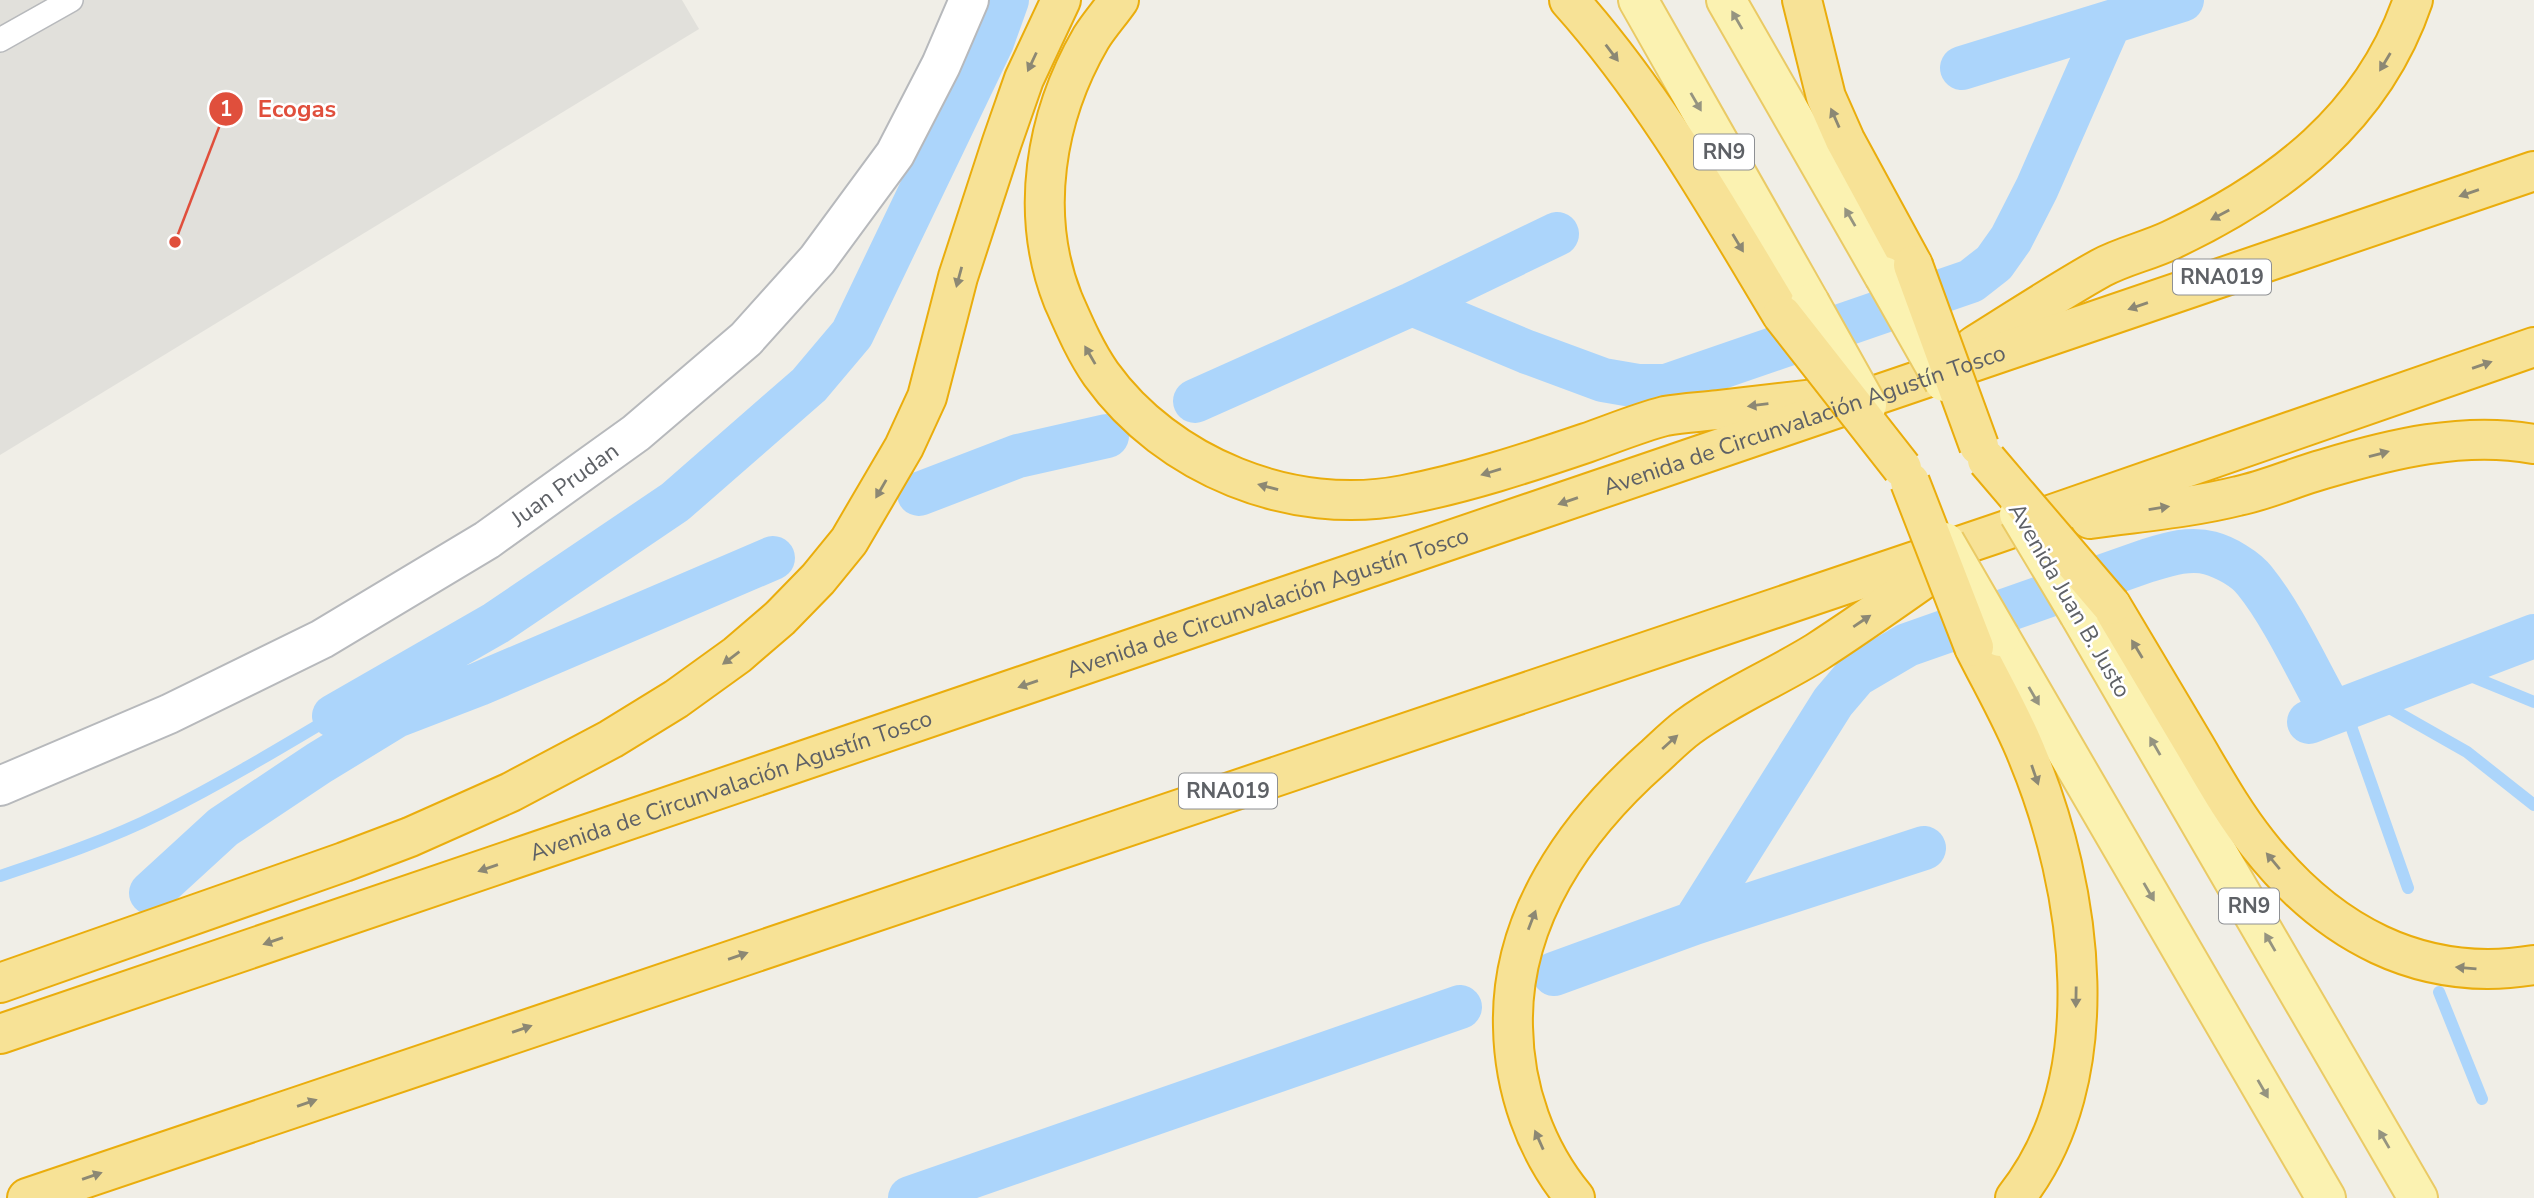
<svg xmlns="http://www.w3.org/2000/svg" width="2534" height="1198" viewBox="0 0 2534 1198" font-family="'Nunito Sans',sans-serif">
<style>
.industrial{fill:#e1e0db}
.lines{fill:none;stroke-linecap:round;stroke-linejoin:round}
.stream{stroke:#acd5fb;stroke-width:12}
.canal{stroke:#acd5fb;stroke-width:44}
.service-casing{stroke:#b7b9bc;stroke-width:26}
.minor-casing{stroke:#b7b9bc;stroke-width:42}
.primary-casing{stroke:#eaca65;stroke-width:42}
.motorway-casing{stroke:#eaad0d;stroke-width:42}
.service{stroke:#fff;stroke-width:23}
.minor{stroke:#fff;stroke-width:38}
.primary{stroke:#fbf2b1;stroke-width:38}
.motorway{stroke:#f7e296;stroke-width:38}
.primary-bridge-casing{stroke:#eaca65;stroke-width:42;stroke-linecap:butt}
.motorway-bridge-casing{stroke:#eaad0d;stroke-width:42;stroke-linecap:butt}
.primary-bridge{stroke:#fbf2b1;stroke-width:38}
.motorway-bridge{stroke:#f7e296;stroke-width:38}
.oneway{fill:#959480}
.oneway2{fill:#8c8874}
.labels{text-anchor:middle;stroke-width:5;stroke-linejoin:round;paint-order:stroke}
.shield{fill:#fff;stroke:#8e9094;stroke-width:2}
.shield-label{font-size:21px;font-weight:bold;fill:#5e6166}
.street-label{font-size:23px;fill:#5e6166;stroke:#fff}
.leader{fill:none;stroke:#e04f3c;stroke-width:2.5}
.callout-dot{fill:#e04f3c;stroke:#fff;stroke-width:2.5}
.mark-label{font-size:21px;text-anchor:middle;font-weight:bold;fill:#fff}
.callout-label{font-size:24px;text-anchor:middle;font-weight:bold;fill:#e04f3c;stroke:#fff;stroke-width:5;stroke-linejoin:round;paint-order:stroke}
</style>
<rect width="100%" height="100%" fill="#f0eee7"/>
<!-- industrial -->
<path class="industrial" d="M0 0H682L699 29 0 455Z"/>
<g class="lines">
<!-- stream -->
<path class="stream" d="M2451 668 2534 702
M2372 698 2467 752 2534 805
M2345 709 2408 888
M0 876C54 858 110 839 160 814 220 784 277 750 334 716
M2439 992 2482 1099"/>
<!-- canal -->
<path class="canal" d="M1962 68 2182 0
M1412 304 1527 352 1603 380 1638 386H1666L1971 281 1994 263 2011 239 2037 188 2109 24
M1195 401 1412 304 1557 234
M919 494 1018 456 1107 436
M334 716 496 623 675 502 809 385 852 334 992 42 1007 0
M2309 722 2534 636
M151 893 223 827 319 763 396 716 479 684 773 558
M1694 923 1833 702 1856 675 1907 645 2146 561C2166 555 2189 547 2210 553 2225 557 2246 569 2255 581 2284 617 2309 673 2332 713
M1554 974 1694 923 1924 848
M910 1198 1460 1007"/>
<defs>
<path id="service" d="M0 40 71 0"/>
<g id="minor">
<path id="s1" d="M0 786 169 714 322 639 487 540 636 433 746 339 817 260 895 154 941 65 969 0"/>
</g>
<path id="primary" d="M1638 0 1810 303
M1726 0 1884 276
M2079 614 2418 1198
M2000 637 2326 1198"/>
<g id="motorway">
<path d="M1119 0C1110 13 1099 25 1091 38 1045 117 1029 214 1063 300 1074 325 1085 351 1101 374 1167 466 1292 517 1404 495 1466 483 1527 463 1586 443 1612 434 1638 423 1665 416 1682 413 1701 412 1718 410 1753 406 1788 402 1824 398"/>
<path d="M1569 0C1654 95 1717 207 1782 315"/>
<path d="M1802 0 1826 97 1845 140 1913 265"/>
<path d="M1974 346C2016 320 2058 292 2101 268 2123 256 2148 251 2171 240 2279 189 2373 118 2413 0"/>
<path d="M2090 519C2139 512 2190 508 2238 496 2267 490 2295 477 2324 469 2391 449 2464 431 2534 444"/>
<path d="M2111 605C2139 652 2167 699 2195 746 2215 780 2234 814 2258 844 2327 932 2420 984 2534 965"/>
<path d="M1974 647C1992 683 2013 719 2028 757 2082 888 2110 1079 2015 1198"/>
<path d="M0 983 344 862 410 837 511 792 611 739 676 699 737 655 780 618 818 579 849 541 904 447 927 397 958 277 1002 142 1024 79 1061 0"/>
<path id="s2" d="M0 1034 2534 171"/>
<path d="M27 1198 1995 534 2534 347"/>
<path d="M1575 1198C1535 1150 1514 1088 1513 1027 1510 919 1575 827 1653 758 1664 748 1676 736 1688 727 1729 697 1775 678 1817 652 1862 623 1905 592 1948 562"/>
</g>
</defs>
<!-- service casing -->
<use href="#service" class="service-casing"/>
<!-- minor casing -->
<use href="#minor" class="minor-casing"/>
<!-- primary casing -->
<use href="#primary" class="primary-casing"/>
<!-- motorway casing -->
<use href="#motorway" class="motorway-casing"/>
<!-- service -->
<use href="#service" class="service"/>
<!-- minor -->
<use href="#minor" class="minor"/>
<!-- primary -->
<use href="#primary" class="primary"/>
<!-- motorway -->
<use href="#motorway" class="motorway"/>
<defs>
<path id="primary-bridge" d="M1884 276 1944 382
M1810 303 1867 405
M2019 514 2079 614
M1945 542 2000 637"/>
<path id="motorway-bridge" d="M1913 265 1979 446
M1782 315 1902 468
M1987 460 2111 605
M1910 482 1974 647"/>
</defs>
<!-- primary-bridge casing -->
<use href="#primary-bridge" class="primary-bridge-casing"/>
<!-- motorway-bridge casing -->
<use href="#motorway-bridge" class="motorway-bridge-casing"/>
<!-- primary-bridge -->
<use href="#primary-bridge" class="primary-bridge"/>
<!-- motorway-bridge -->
<use href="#motorway-bridge" class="motorway-bridge"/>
</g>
<!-- one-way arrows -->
<defs><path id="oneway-solid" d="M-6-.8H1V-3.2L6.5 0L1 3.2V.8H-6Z" transform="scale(1.75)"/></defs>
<g class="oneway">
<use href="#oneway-solid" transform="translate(1737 20) rotate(-120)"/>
<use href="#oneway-solid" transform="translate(1696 102) rotate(60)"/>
<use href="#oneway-solid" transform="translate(1850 217) rotate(-120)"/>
<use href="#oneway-solid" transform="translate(2034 696) rotate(60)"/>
<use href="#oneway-solid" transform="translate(2155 746) rotate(-120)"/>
<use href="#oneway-solid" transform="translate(2149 892) rotate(60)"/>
<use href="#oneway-solid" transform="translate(2270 942) rotate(-120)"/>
<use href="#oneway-solid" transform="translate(2263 1089) rotate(60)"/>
<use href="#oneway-solid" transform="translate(2384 1139) rotate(-120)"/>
</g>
<g class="oneway2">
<use href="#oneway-solid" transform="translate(1612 53) rotate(53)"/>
<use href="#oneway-solid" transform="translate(1032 62) rotate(115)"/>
<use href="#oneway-solid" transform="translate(2385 62) rotate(121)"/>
<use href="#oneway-solid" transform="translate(1835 118) rotate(-114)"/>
<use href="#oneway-solid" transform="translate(2469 193) rotate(161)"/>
<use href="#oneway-solid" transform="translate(2220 215) rotate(152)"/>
<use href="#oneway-solid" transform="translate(1738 243) rotate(59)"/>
<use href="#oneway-solid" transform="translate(959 277) rotate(105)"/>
<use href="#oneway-solid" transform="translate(2138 306) rotate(161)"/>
<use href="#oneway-solid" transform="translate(1090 355) rotate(-120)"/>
<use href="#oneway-solid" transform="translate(2482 365) rotate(-19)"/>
<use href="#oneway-solid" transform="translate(1758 405) rotate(173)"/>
<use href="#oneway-solid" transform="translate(2379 454) rotate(-15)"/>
<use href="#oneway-solid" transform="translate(1491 472) rotate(163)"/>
<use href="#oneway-solid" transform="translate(1268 487) rotate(-165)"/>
<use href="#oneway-solid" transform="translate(881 489) rotate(120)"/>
<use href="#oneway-solid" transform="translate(1568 501) rotate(161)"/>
<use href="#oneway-solid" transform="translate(2159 508) rotate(-9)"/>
<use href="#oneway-solid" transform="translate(1862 621) rotate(-34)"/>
<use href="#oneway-solid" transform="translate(2137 649) rotate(-121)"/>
<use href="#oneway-solid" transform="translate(731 658) rotate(143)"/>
<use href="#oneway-solid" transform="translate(1028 684) rotate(161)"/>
<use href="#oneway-solid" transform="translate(1670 742) rotate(-42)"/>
<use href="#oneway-solid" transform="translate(2035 775) rotate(71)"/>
<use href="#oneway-solid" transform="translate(2273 861) rotate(-130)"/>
<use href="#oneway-solid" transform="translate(488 868) rotate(161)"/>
<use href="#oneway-solid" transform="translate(1532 920) rotate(-69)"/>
<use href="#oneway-solid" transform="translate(273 941) rotate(161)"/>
<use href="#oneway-solid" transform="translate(738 956) rotate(-19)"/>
<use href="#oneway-solid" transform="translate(2466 968) rotate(-175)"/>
<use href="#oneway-solid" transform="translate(2076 997) rotate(91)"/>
<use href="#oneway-solid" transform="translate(522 1029) rotate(-19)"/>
<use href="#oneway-solid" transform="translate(307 1103) rotate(-19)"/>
<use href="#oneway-solid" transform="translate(1539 1140) rotate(-114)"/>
<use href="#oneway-solid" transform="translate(92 1176) rotate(-19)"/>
</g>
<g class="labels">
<!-- shield labels -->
<g class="shield">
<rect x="1694" y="134.5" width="60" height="35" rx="5"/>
<rect x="2173" y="259.5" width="98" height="35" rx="5"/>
<rect x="1179" y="773.5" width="98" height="35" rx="5"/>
<rect x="2219" y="888.5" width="60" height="35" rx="5"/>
</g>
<g class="shield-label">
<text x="1724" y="159">RN9</text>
<text x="2222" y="284">RNA019</text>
<text x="1228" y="798">RNA019</text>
<text x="2249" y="913">RN9</text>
</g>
<!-- street labels -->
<g class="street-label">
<text dy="8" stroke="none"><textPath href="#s2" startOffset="1906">Avenida de Circunvalación Agustín Tosco</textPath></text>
<text dy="8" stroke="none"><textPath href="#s1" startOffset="642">Juan Prudan</textPath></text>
<text transform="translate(2070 600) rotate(60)" y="8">Avenida Juan B. Justo</text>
<text dy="8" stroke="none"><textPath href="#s2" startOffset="1339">Avenida de Circunvalación Agustín Tosco</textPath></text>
<text dy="8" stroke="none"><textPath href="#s2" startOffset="772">Avenida de Circunvalación Agustín Tosco</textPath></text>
</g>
</g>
<!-- callouts -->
<path class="leader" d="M175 242L226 109"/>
<g class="callout-dot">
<circle cx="175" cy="242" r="7"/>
<circle cx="226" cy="109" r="18"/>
</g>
<g class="mark-label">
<text x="226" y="116">1</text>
</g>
<g class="callout-label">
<text x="297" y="117">Ecogas</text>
</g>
</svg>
